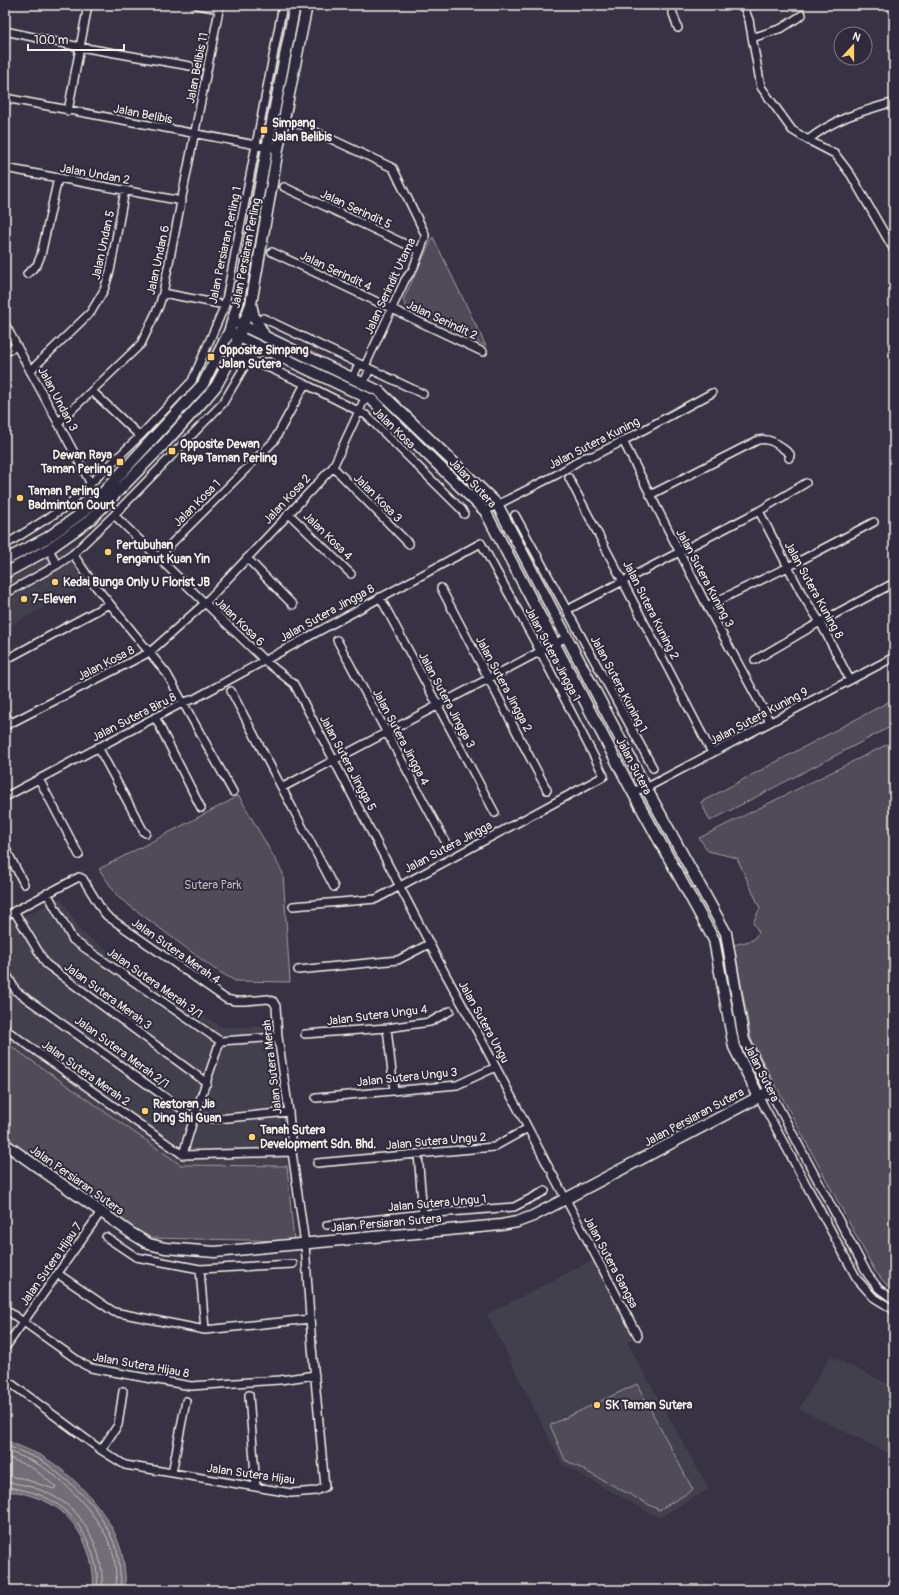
<svg xmlns="http://www.w3.org/2000/svg" width="899" height="1595" viewBox="0 0 899 1595" font-family="Pangolin,sans-serif">
<style>
.built{fill:#433f4e}
.green{fill:#504b59;stroke:#a29ea0}
.water{fill:#726e77;stroke:#a6a2a4}
.lines{fill:none;stroke-linecap:round;stroke-linejoin:round}
.shore{stroke:#c0bdbb;stroke-width:1}
.street-casing{stroke:#f4f1e8;stroke-width:10}
.secondary-casing{stroke:#f4f1e8;stroke-width:13}
.street{stroke:#2f2a3d;stroke-width:7}
.secondary{stroke:#2f2a3d;stroke-width:10}
.poi-dot{fill:#ffd166;stroke:#2f2a3d;stroke-width:1.5}
.labels{text-anchor:middle;stroke-width:4;stroke-linejoin:round;paint-order:stroke}
.street-label{font-size:12px;fill:#f4f1e8;stroke:#2f2a3d}
.poi-label{font-size:12px;font-weight:bold;fill:#f4f1e8;stroke:#2f2a3d;text-anchor:start}
.park-label{font-size:12px;fill:#bbb7b6;stroke:#2f2a3d}
</style>
<rect width="100%" height="100%" fill="#373244"/>
<filter id="ink" filterUnits="userSpaceOnUse"><feTurbulence type="fractalNoise" baseFrequency=".025" numOctaves="2"/><feDisplacementMap in="SourceGraphic" scale="8" xChannelSelector="R" yChannelSelector="G"/><feConvolveMatrix kernelMatrix="1 2 1 2 8 2 1 2 1" color-interpolation-filters="sRGB"/></filter>
<g filter="url(#ink)">
<!-- built -->
<path class="built" d="M74 544 99 579 5 628V581Z
M61 898 81 932 221 1027 268 1026 287 1166 181 1165 5 1042V925Z
M593 1260 634 1338 627 1342 709 1489 659 1518 562 1464 487 1314Z
M830 1356 894 1387V1456L799 1409Z"/>
<!-- green -->
<path class="green" d="M433 237 486 346 406 307 403 300Z
M894 699V725L710 821 701 802Z
M894 741V1292L890 1289 875 1271 751 1039 734 945 753 940 759 932 753 923 760 908 737 858 708 851 699 838Z
M239 796 283 873 290 982 235 981 213 968 118 897 99 869Z
M5 1042 181 1165 287 1166 294 1241 148 1238 5 1137Z
M637 1384 693 1490 659 1510 565 1460 550 1425Z"/>
<!-- water -->
<path class="water" d="M5 1440C17 1445 30 1450 42 1456 73 1474 110 1513 120 1547 125 1561 125 1576 126 1590H93C96 1556 78 1517 47 1502 38 1498 27 1494 17 1492 13 1492 9 1492 5 1491Z"/>
<g class="lines">
<!-- shore -->
<path class="shore" d="M5 1445 39 1459 47 1464 71 1484 93 1505 108 1530 117 1549 122 1590
M5 1450C15 1454 26 1458 36 1463 64 1478 103 1520 112 1550 116 1563 116 1577 117 1590
M5 1456 34 1469 56 1487 54 1489 21 1478 5 1476
M5 1482C29 1484 54 1493 72 1509 76 1512 79 1517 82 1521 96 1541 104 1565 102 1590
M5 1487C44 1491 71 1506 88 1542 95 1558 99 1573 97 1590"/>
<defs>
<path id="street" d="M198 5 219 9
M670 5 678 28
M743 5 749 20 761 87 792 130 808 140 835 154 851 175 894 250
M5 31 80 47 190 66
M752 38 782 28 802 15
M5 98 272 148
M68 111 88 5
M297 123 393 168 425 234V238L413 269 405 280 365 366
M808 140C833 120 856 113 887 104L894 105
M5 168 182 201
M284 187 420 251
M272 252 483 352
M27 274 37 265 41 255 58 178
M163 293 225 305
M263 318 423 394
M5 324 91 484
M5 352 17 346
M30 371 91 312 104 290 110 271 125 190
M353 377 359 364
M364 382 370 369
M92 391 140 436
M58 423 141 344 159 306 163 293 220 5
M623 441 707 606 770 722
M333 467 409 544
M569 478 712 753
M650 495 758 440C771 437 779 446 790 454V456L789 458
M485 511 556 475 585 457 593 456 623 441 712 393
M759 511 803 596 820 622 850 680
M288 513 351 574
M114 515 264 660 294 684 446 975 479 1035 549 1168
M515 515 653 768
M5 545 67 506 140 436 192 381 225 305 283 5
M49 549 57 565
M73 554 92 582 167 674 233 792
M157 558 274 441 305 384
M247 558 293 605
M441 588 547 790
M5 594 57 565 73 554 114 515 223 403 249 359 305 384 366 415 462 510 464 514
M380 597 495 813
M707 606 788 567 874 522
M567 610 759 511 806 483
M337 640 446 843
M548 647 567 637
M5 660 109 604
M755 660 820 622 894 583
M231 691 334 887
M5 713 10 723
M155 717 201 808
M5 726 150 652 205 603 333 467 366 396
M98 747 144 832 146 833
M39 779 79 855
M283 787 543 650
M632 791 646 788 894 657
M5 797 184 702 194 699 481 543 540 651 604 776 376 899 293 906
M5 847 24 884
M47 893 73 940 220 1041 278 1037
M14 911 46 964 207 1083
M5 916 79 877 83 879 102 910 107 916 226 999 235 1001H245L268 999 273 1001 276 1006 278 1037 289 1112 292 1152 305 1244 312 1347 325 1487 316 1491 291 1493 125 1465 101 1450 5 1379
M298 970 398 960 429 944
M5 971 16 991 193 1117 217 1119 289 1112
M387 1028 394 1091
M5 1029 183 1155 292 1152
M305 1034 387 1028 430 1022 450 1011
M770 1091 868 1275 879 1289 894 1300
M759 1097 857 1279 873 1297 894 1310
M316 1098 457 1085 496 1067
M418 1154 423 1214
M183 1155C193 1116 208 1079 220 1041
M317 1163 494 1147 528 1128
M552 1173 638 1336
M327 1225 423 1214 514 1207 545 1191
M106 1237 136 1257 200 1269 205 1330
M200 1269 293 1264
M58 1274 114 1312 205 1330 310 1319
M5 1309 83 1364 91 1368 191 1386 280 1380 315 1375
M5 1348 101 1212
M249 1395 256 1487
M101 1450 118 1425 123 1391
M172 1473 186 1401"/>
<path id="secondary" d="M251 304 254 317 263 333
M229 332 372 400 485 511 632 791 714 940 734 1047 759 1097
M229 362 252 353 268 352
M5 560 47 538 82 513 101 495 203 384 229 332 239 300 267 148 295 5
M5 573 49 549 90 520 164 444 205 399 216 386 229 362 251 304 278 149 307 5
M5 1144 131 1233 149 1244 165 1248 215 1252 501 1225 517 1222 533 1216 770 1091 744 1040 726 933 646 788 497 504 379 391 233 321"/>
</defs>
<!-- street casing -->
<use href="#street" class="street-casing"/>
<!-- secondary casing -->
<use href="#secondary" class="secondary-casing"/>
<!-- street -->
<use href="#street" class="street"/>
<!-- secondary -->
<use href="#secondary" class="secondary"/>
</g>
</g>
<!-- markers -->
<g class="poi-dot">
<rect x="260" y="126" width="8" height="8" rx="2"/>
<rect x="207" y="353" width="8" height="8" rx="2"/>
<rect x="168" y="447" width="8" height="8" rx="2"/>
<rect x="116" y="458" width="8" height="8" rx="2"/>
<circle cx="20" cy="498" r="4"/>
<circle cx="108" cy="552" r="4"/>
<circle cx="55" cy="582" r="4"/>
<circle cx="24" cy="599" r="4"/>
<circle cx="145" cy="1111" r="4"/>
<circle cx="252" cy="1137" r="4"/>
<circle cx="597" cy="1405" r="4"/>
</g>
<g class="labels">
<!-- street labels -->
<g class="street-label">
<text transform="translate(197 68) rotate(-79)" y="4">Jalan Belibis 11</text>
<text transform="translate(143 114) rotate(11)" y="4">Jalan Belibis</text>
<text transform="translate(95 174) rotate(10)" y="4">Jalan Undan 2</text>
<text transform="translate(356 209) rotate(25)" y="4">Jalan Serindit 5</text>
<text transform="translate(103 245) rotate(-78)" y="4">Jalan Undan 5</text>
<text transform="translate(225 245) rotate(-78)" y="4">Jalan Persiaran Perling 1</text>
<text transform="translate(246 253) rotate(-79)" y="4">Jalan Persiaran Perling</text>
<text transform="translate(158 260) rotate(-78)" y="4">Jalan Undan 6</text>
<text transform="translate(336 271) rotate(25)" y="4">Jalan Serindit 4</text>
<text transform="translate(390 286) rotate(-65)" y="4">Jalan Serindit Utama</text>
<text transform="translate(442 320) rotate(25)" y="4">Jalan Serindit 2</text>
<text transform="translate(58 399) rotate(62)" y="4">Jalan Undan 3</text>
<text transform="translate(394 428) rotate(44)" y="4">Jalan Kosa</text>
<text transform="translate(594 443) rotate(-27)" y="4">Jalan Sutera Kuning</text>
<text transform="translate(473 483) rotate(47)" y="4">Jalan Sutera</text>
<text transform="translate(378 498) rotate(45)" y="4">Jalan Kosa 3</text>
<text transform="translate(287 499) rotate(-47)" y="4">Jalan Kosa 2</text>
<text transform="translate(197 503) rotate(-45)" y="4">Jalan Kosa 1</text>
<text transform="translate(328 536) rotate(44)" y="4">Jalan Kosa 4</text>
<text transform="translate(705 578) rotate(62)" y="4">Jalan Sutera Kuning 3</text>
<text transform="translate(814 590) rotate(61)" y="4">Jalan Sutera Kuning 8</text>
<text transform="translate(651 610) rotate(63)" y="4">Jalan Sutera Kuning 2</text>
<text transform="translate(327 613) rotate(-29)" y="4">Jalan Sutera Jingga 8</text>
<text transform="translate(240 622) rotate(44)" y="4">Jalan Kosa 6</text>
<text transform="translate(553 654) rotate(62)" y="4">Jalan Sutera Jingga 1</text>
<text transform="translate(106 663) rotate(-27)" y="4">Jalan Kosa 8</text>
<text transform="translate(504 684) rotate(62)" y="4">Jalan Sutera Jingga 2</text>
<text transform="translate(619 684) rotate(62)" y="4">Jalan Sutera Kuning 1</text>
<text transform="translate(447 700) rotate(62)" y="4">Jalan Sutera Jingga 3</text>
<text transform="translate(759 716) rotate(-28)" y="4">Jalan Sutera Kuning 9</text>
<text transform="translate(134 717) rotate(-27)" y="4">Jalan Sutera Biru 8</text>
<text transform="translate(401 737) rotate(62)" y="4">Jalan Sutera Jingga 4</text>
<text transform="translate(348 763) rotate(62)" y="4">Jalan Sutera Jingga 5</text>
<text transform="translate(634 766) rotate(62)" y="4">Jalan Sutera</text>
<text transform="translate(448 847) rotate(-28)" y="4">Jalan Sutera Jingga</text>
<text transform="translate(176 951) rotate(35)" y="4">Jalan Sutera Merah 4</text>
<text transform="translate(155 983) rotate(35)" y="4">Jalan Sutera Merah 3/1</text>
<text transform="translate(108 996) rotate(36)" y="4">Jalan Sutera Merah 3</text>
<text transform="translate(377 1015) rotate(-7)" y="4">Jalan Sutera Ungu 4</text>
<text transform="translate(484 1022) rotate(61)" y="4">Jalan Sutera Ungu</text>
<text transform="translate(122 1052) rotate(36)" y="4">Jalan Sutera Merah 2/1</text>
<text transform="translate(272 1067) rotate(-97)" y="4">Jalan Sutera Merah</text>
<text transform="translate(86 1073) rotate(35)" y="4">Jalan Sutera Merah 2</text>
<text transform="translate(762 1073) rotate(63)" y="4">Jalan Sutera</text>
<text transform="translate(407 1077) rotate(-6)" y="4">Jalan Sutera Ungu 3</text>
<text transform="translate(694 1117) rotate(-28)" y="4">Jalan Persiaran Sutera</text>
<text transform="translate(436 1141) rotate(-5)" y="4">Jalan Sutera Ungu 2</text>
<text transform="translate(77 1180) rotate(35)" y="4">Jalan Persiaran Sutera</text>
<text transform="translate(437 1203) rotate(-5)" y="4">Jalan Sutera Ungu 1</text>
<text transform="translate(386 1223) rotate(-5)" y="4">Jalan Persiaran Sutera</text>
<text transform="translate(611 1262) rotate(62)" y="4">Jalan Sutera Gangsa</text>
<text transform="translate(51 1264) rotate(-55)" y="4">Jalan Sutera Hijau 7</text>
<text transform="translate(141 1365) rotate(10)" y="4">Jalan Sutera Hijau 8</text>
<text transform="translate(251 1474) rotate(8)" y="4">Jalan Sutera Hijau</text>
</g>
<!-- poi labels -->
<g class="poi-label">
<text x="272" y="127">Simpang<tspan x="272" dy="14">Jalan Belibis</tspan></text>
<text x="219" y="354">Opposite Simpang<tspan x="219" dy="14">Jalan Sutera</tspan></text>
<text x="180" y="448">Opposite Dewan<tspan x="180" dy="14">Raya Taman Perling</tspan></text>
<text x="112" y="459" text-anchor="end">Dewan Raya<tspan x="112" dy="14">Taman Perling</tspan></text>
<text x="28" y="495">Taman Perling<tspan x="28" dy="14">Badminton Court</tspan></text>
<text x="116" y="549">Pertubuhan<tspan x="116" dy="14">Penganut Kuan Yin</tspan></text>
<text x="63" y="586">Kedai Bunga Only U Florist JB</text>
<text x="32" y="603">7-Eleven</text>
<text x="153" y="1108">Restoran Jia<tspan x="153" dy="14">Ding Shi Guan</tspan></text>
<text x="260" y="1134">Tanah Sutera<tspan x="260" dy="14">Development Sdn. Bhd.</tspan></text>
<text x="605" y="1409">SK Taman Sutera</text>
</g>
<!-- park labels -->
<g class="park-label">
<text x="213" y="889">Sutera Park</text>
</g>
</g>
<!-- margin -->
<rect width="899" height="1595" fill="none" stroke="#2f2a3d" stroke-width="20"/>
<rect x="10" y="10" width="879" height="1575" fill="none" stroke="#f4f1e8" stroke-width="1.5" filter="url(#ink)"/>
<!-- north arrow -->
<g transform="translate(853 46) rotate(21)"><circle r="19" fill="#2f2a3d" stroke="#7e7a81"/>
<path d="M0-3L7 15L0 10L-7 15Z" fill="#ffd166"/>
<text y="-6" font-size="11" font-weight="bold" text-anchor="middle" fill="#f4f1e8">N</text>
</g>
<!-- scale -->
<path d="M28 44v6h96v-6" fill="none" stroke="#f4f1e8" stroke-width="2"/>
<text x="34" y="44" font-size="12" fill="#f4f1e8" stroke="#2f2a3d" stroke-width="3" paint-order="stroke">100 m</text>
</svg>
